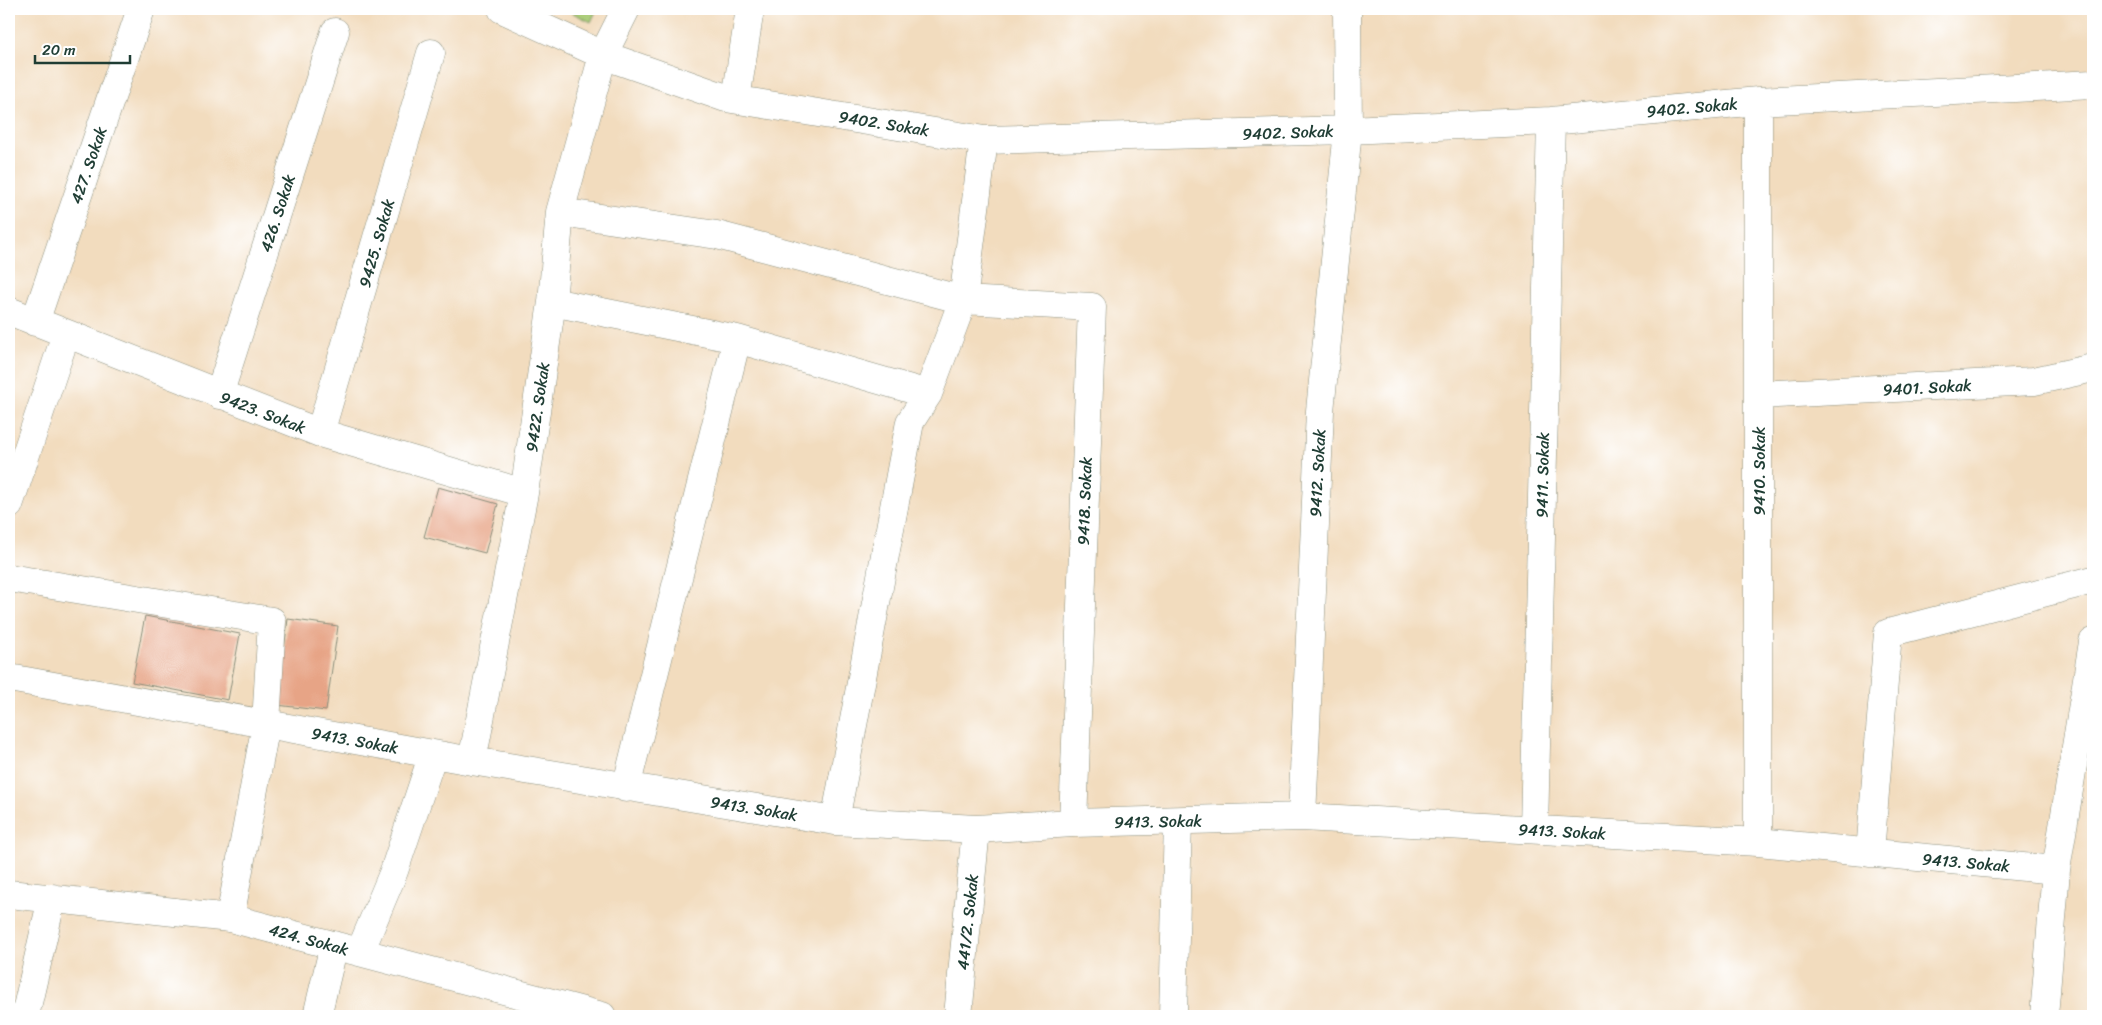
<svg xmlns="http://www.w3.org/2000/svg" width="2102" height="1025" viewBox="0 0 2102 1025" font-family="Sriracha,sans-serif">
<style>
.green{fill:#a9cb74;stroke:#648454}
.building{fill:#e7a486}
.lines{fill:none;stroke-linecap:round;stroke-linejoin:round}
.minor-casing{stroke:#888c79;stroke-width:29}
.minor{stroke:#fff;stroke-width:28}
.labels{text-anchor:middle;stroke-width:4;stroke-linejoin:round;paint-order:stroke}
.street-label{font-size:16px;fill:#1f3d34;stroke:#fff}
</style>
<rect width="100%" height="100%" fill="#fff"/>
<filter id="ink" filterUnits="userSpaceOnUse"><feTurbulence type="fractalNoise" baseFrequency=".02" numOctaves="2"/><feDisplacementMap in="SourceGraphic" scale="10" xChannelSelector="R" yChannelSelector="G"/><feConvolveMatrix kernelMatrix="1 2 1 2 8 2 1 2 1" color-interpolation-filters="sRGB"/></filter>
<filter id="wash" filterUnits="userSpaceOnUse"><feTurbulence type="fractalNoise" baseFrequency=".0096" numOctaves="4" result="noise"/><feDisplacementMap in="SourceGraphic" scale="20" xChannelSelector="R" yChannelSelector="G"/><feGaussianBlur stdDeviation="1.12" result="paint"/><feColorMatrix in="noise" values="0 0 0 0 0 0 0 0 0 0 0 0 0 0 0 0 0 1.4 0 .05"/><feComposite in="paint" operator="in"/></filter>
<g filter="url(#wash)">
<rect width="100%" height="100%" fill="#f2dcbe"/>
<!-- green -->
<path class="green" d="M565 9H597L591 22Z"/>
<g id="blocks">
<!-- building -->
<path class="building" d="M438 487 498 504 485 553 424 537Z
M145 616 240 634 228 700 132 682Z
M288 619 338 626 326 711 277 705Z"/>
</g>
</g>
<g filter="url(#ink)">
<use href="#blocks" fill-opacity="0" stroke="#888c79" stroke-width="1"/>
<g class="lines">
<defs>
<path id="minor" d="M502 9 603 55 726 98 984 140 1348 130 1551 121 1758 101 2093 84
M736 99 750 9
M1758 101V842
M560 212 717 235 963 300 1092 307 1073 823
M552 302 737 339 928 394
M9 311 320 433 524 493
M35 322 141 9
M219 395 335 32
M1759 395 2034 381 2093 368
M320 433 431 53
M9 505 66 334
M9 578 272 621 266 724 230 918
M9 678 472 761 835 821 976 829 1073 823 1302 817 1758 842 2056 870
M472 761 524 493 552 302 560 212 603 55 626 9
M626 788 737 339
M1302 817 1320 411 1348 130 1347 9
M835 821 910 422 928 394 963 300 984 140
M1534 829 1551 121
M1870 853 1888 633 2093 580
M9 894 230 918 602 1016
M360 952 394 871 433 754
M25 1016 52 898
M317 1016 334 945
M958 1016 976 829
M1173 1016 1178 821
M2044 1016 2056 870 2093 642"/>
</defs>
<!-- minor casing -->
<use href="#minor" class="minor-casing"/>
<!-- minor -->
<use href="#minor" class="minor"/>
</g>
</g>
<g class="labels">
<!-- street labels -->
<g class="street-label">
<text transform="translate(1692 107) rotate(-5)" y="6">9402. Sokak</text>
<text transform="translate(884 123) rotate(9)" y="6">9402. Sokak</text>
<text transform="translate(1288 132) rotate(-2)" y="6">9402. Sokak</text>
<text transform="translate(88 165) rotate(-71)" y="6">427. Sokak</text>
<text transform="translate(277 213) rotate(-72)" y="6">426. Sokak</text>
<text transform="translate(376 243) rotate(-74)" y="6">9425. Sokak</text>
<text transform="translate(1927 387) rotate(-3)" y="6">9401. Sokak</text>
<text transform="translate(537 407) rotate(-82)" y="6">9422. Sokak</text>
<text transform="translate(263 412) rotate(21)" y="6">9423. Sokak</text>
<text transform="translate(1759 471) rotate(-90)" y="6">9410. Sokak</text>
<text transform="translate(1317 473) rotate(-87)" y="6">9412. Sokak</text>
<text transform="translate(1542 475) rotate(-89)" y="6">9411. Sokak</text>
<text transform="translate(1084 501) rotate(-88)" y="6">9418. Sokak</text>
<text transform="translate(355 740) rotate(10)" y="6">9413. Sokak</text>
<text transform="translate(754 808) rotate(9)" y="6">9413. Sokak</text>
<text transform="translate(1158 821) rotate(-1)" y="6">9413. Sokak</text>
<text transform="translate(1562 831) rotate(3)" y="6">9413. Sokak</text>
<text transform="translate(1966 862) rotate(5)" y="6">9413. Sokak</text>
<text transform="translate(967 922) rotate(-84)" y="6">441/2. Sokak</text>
<text transform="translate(309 939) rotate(15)" y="6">424. Sokak</text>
</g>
</g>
<!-- margin -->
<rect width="2102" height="1025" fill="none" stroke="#fff" stroke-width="30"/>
<!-- scale -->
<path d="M35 55v8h95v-8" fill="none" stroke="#1f3d34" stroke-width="2.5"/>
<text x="42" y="55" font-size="15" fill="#1f3d34" stroke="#ffffff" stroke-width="4" paint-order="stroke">20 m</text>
</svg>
